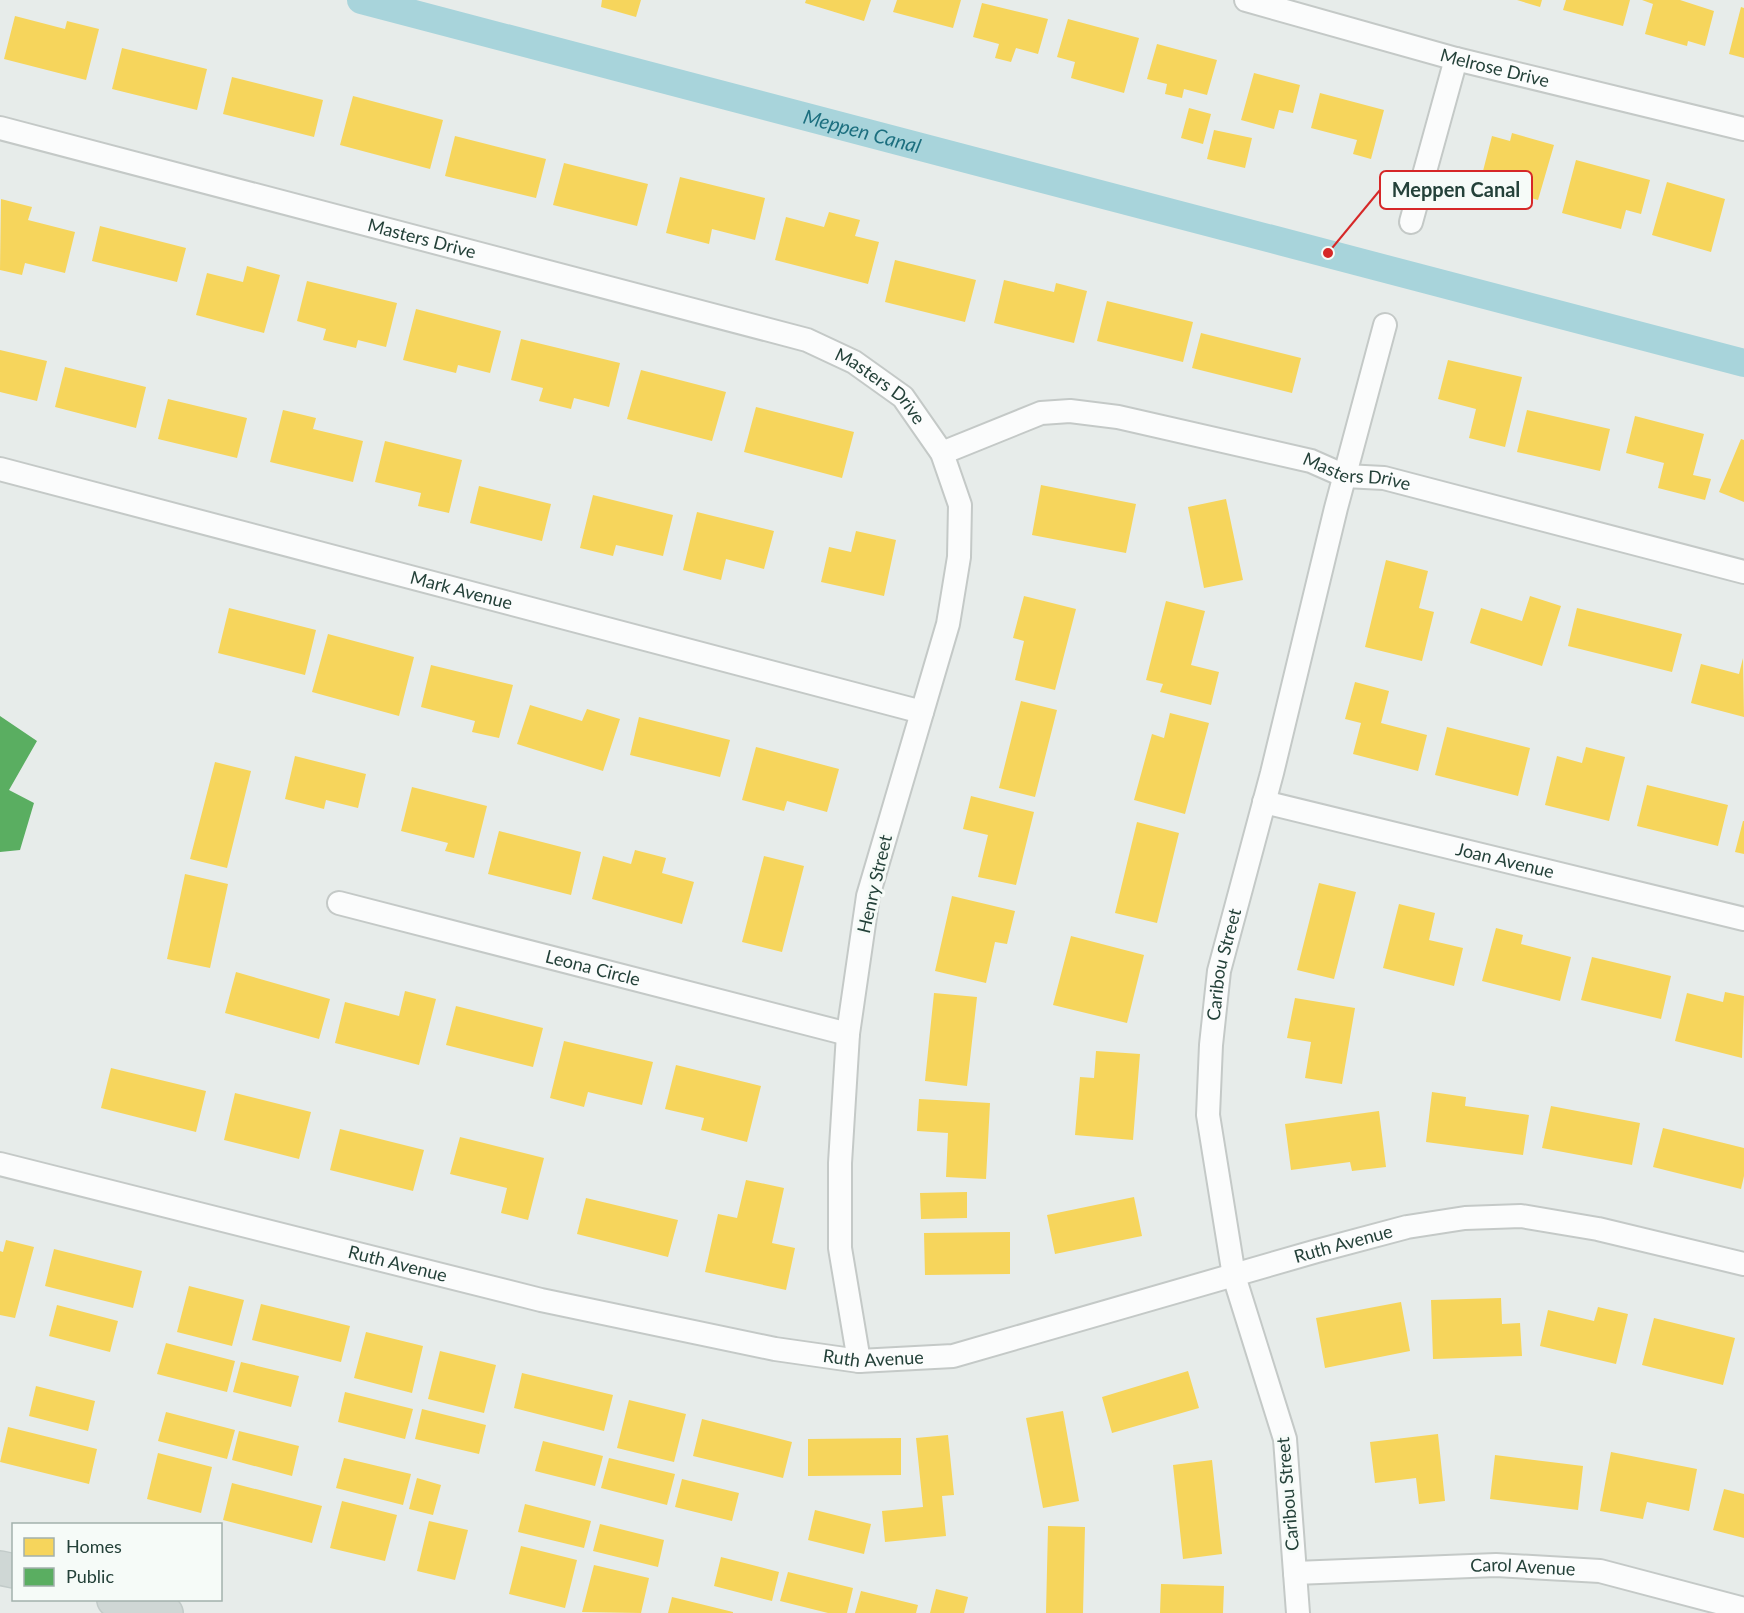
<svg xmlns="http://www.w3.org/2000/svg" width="1744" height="1613" viewBox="0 0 1744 1613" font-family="Lato,sans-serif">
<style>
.homes{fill:#f6d55c}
.public{fill:#5aae61}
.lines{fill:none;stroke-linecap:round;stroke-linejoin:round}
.canal{stroke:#a8d4db;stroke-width:28}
.street-casing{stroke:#c4c9c7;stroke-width:26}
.primary-casing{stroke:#c2cbc9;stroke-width:36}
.street{stroke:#fbfcfc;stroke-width:22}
.primary{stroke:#cfd7d5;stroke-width:33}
.labels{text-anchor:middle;stroke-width:6;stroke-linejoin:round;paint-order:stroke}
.street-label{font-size:18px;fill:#244139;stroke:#f6fbf8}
.water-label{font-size:20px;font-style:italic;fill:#1c6f7f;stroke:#f6fbf8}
.leader{fill:none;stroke:#d62828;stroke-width:2}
.callout-dot{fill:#d62828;stroke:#f6fbf8;stroke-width:2}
.callout{fill:#f6fbf8;stroke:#d62828;stroke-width:2}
.callout-label{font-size:20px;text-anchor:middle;font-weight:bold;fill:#244139}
</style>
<rect width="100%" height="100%" fill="#e7ecea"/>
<!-- homes -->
<path class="homes" d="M602 0H641L636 17 601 7Z
M806 0H871L864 21 805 3Z
M897 0H961L953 28 893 12Z
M1517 0H1542L1540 7Z
M1566 0H1630L1623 26 1563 10Z
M1642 0H1680L1714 11 1705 46 1688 41 1687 46 1645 34 1653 4Z
M982 3 1048 19 1038 54 1016 48 1011 62 995 58 999 44 973 37Z
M1741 7 1744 8V58L1729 54Z
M15 16 65 29 67 21 99 29 86 80 4 59Z
M1068 19 1139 38 1124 93 1071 78 1075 62 1057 57Z
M1157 44 1217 60 1207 95 1184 89 1182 98 1165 94 1167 84 1147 79Z
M122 48 207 69 197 110 112 89Z
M1254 73 1300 85 1293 113 1279 110 1274 129 1241 120Z
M232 77 323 100 314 137 223 114Z
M1320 93 1384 110 1371 159 1353 154 1357 140 1311 128Z
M353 96 443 120 430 169 340 145Z
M1189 108 1211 114 1203 144 1181 138Z
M1214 130 1252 138 1245 168 1207 159Z
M1512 133 1554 145 1538 200 1497 188 1501 176 1483 171 1492 136 1510 141Z
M455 136 546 159 536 198 445 176Z
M1576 160 1650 180 1641 214 1626 210 1621 229 1562 213Z
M564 163 648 184 637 226 553 205Z
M680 177 765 198 755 240 712 229 709 244 666 233Z
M1667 182 1725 199 1711 252 1652 235Z
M1 199 32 207 28 220 75 232 65 273 25 263 22 275 0 270Z
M829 212 860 220 855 236 879 242 868 284 775 260 786 217 824 227Z
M100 226 186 248 177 282 92 261Z
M895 260 976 280 965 322 885 302Z
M247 266 280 275 264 333 196 315 207 273 243 282Z
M1004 280 1054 292 1056 283 1087 291 1074 343 994 323Z
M307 281 397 303 386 347 358 340 356 348 323 340 326 329 297 321Z
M1107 301 1193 322 1183 362 1097 341Z
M416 309 501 331 490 373 458 365 456 373 403 360Z
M1201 333 1301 358 1292 393 1192 368Z
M521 339 620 363 609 407 574 398 571 409 539 401 543 388 511 380Z
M0 350 47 361 37 401 0 392Z
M1448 360 1522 377 1505 447 1469 438 1476 409 1438 399Z
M65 367 146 387 136 428 55 407Z
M641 370 726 392 712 441 627 419Z
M168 399 247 418 237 458 158 439Z
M756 407 854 432 842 478 744 452Z
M283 410 316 418 313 429 363 441 353 482 270 462Z
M1527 410 1610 429 1600 471 1517 452Z
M1635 416 1704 434 1693 475 1711 479 1705 500 1658 488 1664 463 1626 453Z
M1741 439 1744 440V502L1719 492Z
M385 441 462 460 449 513 418 506 421 493 375 482Z
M1041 485 1136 504 1126 553 1032 535Z
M479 486 551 504 542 541 470 523Z
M593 495 673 515 663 556 616 545 613 556 580 548Z
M1226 499 1243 580 1204 588 1188 507Z
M697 512 774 531 764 569 726 559 721 580 683 570Z
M856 531 896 540 884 596 821 582 829 547 851 552Z
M1386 560 1428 571 1419 608 1434 612 1422 661 1365 647Z
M1024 596 1076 609 1055 690 1015 680 1024 641 1013 638Z
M1530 596 1561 606 1542 666 1470 643 1481 608 1522 621Z
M1166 601 1205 611 1191 665 1219 672 1211 705 1160 692 1163 684 1146 680Z
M229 608 316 630 305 675 218 653Z
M1577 608 1682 634 1672 672 1568 646Z
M328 634 414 657 399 716 312 692Z
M1743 658 1744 717 1691 703 1701 664 1739 674Z
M431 665 513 685 499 738 472 732 475 721 421 707Z
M1355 682 1389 691 1381 723 1427 735 1418 771 1353 754 1361 723 1345 719Z
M1021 701 1057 710 1035 797 999 788Z
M530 705 582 721 587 709 620 719 603 771 517 744Z
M1170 713 1209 723 1185 814 1134 800 1152 734 1164 738Z
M639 717 730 740 720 777 630 755Z
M1447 727 1530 748 1518 796 1435 775Z
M756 747 839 769 827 812 787 801 784 811 742 800Z
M1586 747 1625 757 1609 821 1545 805 1557 756 1582 763Z
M295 756 366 774 358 808 326 800 324 809 285 799Z
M215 762 251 771 227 868 190 859Z
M1647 785 1728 805 1718 846 1637 826Z
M412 787 487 806 474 858 445 851 448 843 401 831Z
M971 796 1034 812 1016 885 978 877 988 835 963 829Z
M1743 821H1744V854L1735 852Z
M1137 822 1179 833 1157 923 1115 913Z
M499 831 581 852 571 895 488 874Z
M635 850 666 858 662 873 694 882 682 924 592 899 603 856 631 864Z
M764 856 804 866 782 952 742 942Z
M185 874 228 884 210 968 167 959Z
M1319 883 1356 892 1334 979 1297 970Z
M952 896 1015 911 1007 944 995 942 986 983 935 971Z
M1399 904 1435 913 1429 940 1463 948 1454 986 1383 968Z
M1496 928 1523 935 1521 944 1571 957 1560 1001 1482 981Z
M1071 936 1144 955 1127 1023 1053 1005Z
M1592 957 1671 976 1661 1019 1581 1000Z
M236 972 330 999 319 1039 225 1013Z
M405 991 436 999 419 1065 335 1043 345 1002 399 1016Z
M1725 992 1744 996 1742 1058 1675 1041 1687 993 1723 1002Z
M934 993 977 997 967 1086 925 1081Z
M1295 998 1355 1008 1342 1084 1305 1078 1311 1042 1287 1038Z
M456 1006 543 1028 533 1067 446 1045Z
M564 1041 653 1062 642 1105 588 1092 584 1107 550 1098Z
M1096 1051 1140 1054 1133 1140 1075 1135 1080 1077 1094 1078Z
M676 1065 761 1086 747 1142 701 1130 704 1118 665 1109Z
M111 1068 206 1091 196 1132 101 1108Z
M1432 1092 1466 1097 1465 1106 1529 1115 1523 1155 1426 1142Z
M235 1093 311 1112 299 1159 224 1140Z
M919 1099 990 1103 986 1179 946 1177 948 1133 917 1131Z
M1551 1106 1640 1123 1632 1165 1542 1148Z
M1379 1111 1386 1167 1352 1171 1350 1162 1291 1170 1285 1124Z
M1663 1128 1744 1148V1176L1741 1189 1653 1167Z
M340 1129 424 1150 413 1191 330 1170Z
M460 1137 544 1158 528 1220 501 1213 507 1188 450 1174Z
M746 1180 784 1188 772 1243 795 1248 786 1290 705 1272 718 1214 737 1218Z
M967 1192V1218L921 1219 920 1193Z
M1134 1197 1142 1236 1055 1254 1047 1215Z
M586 1198 678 1220 668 1257 577 1234Z
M1010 1232V1274L925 1275 924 1233Z
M6 1240 34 1247 15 1318 0 1315V1251L3 1252Z
M54 1249 142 1271 133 1308 45 1286Z
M189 1286 244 1300 232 1346 177 1332Z
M1501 1298 1502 1324 1520 1323 1522 1356 1433 1359 1431 1300Z
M1401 1302 1410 1351 1325 1368 1316 1318Z
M261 1304 350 1326 341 1362 252 1340Z
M57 1305 118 1321 110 1352 49 1336Z
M1598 1307 1628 1314 1616 1364 1540 1346 1548 1310 1594 1321Z
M1654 1318 1735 1338 1723 1385 1642 1365Z
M366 1332 423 1346 412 1393 354 1378Z
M166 1343 235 1361 227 1392 157 1374Z
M440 1351 496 1365 484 1413 428 1399Z
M241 1362 299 1376 291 1407 233 1392Z
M1188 1371 1199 1408 1112 1433 1102 1397Z
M522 1373 613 1395 604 1431 514 1408Z
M36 1386 95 1401 88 1431 29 1416Z
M345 1392 413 1409 405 1439 338 1422Z
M629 1400 686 1414 674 1462 617 1448Z
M422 1409 486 1425 479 1454 415 1439Z
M1063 1411 1079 1501 1043 1508 1026 1418Z
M166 1412 235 1430 227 1459 158 1441Z
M702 1419 792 1442 783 1478 693 1456Z
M8 1427 97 1449 89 1484 0 1462Z
M239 1431 299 1446 292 1476 232 1460Z
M1438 1434 1445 1501 1419 1504 1416 1478 1375 1483 1370 1442Z
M948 1435 954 1495 942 1496 946 1536 885 1542 882 1511 923 1507 916 1438Z
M901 1438V1475L808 1476V1439Z
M543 1441 603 1456 595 1486 535 1471Z
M1611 1452 1697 1469 1689 1511 1647 1502 1643 1519 1600 1511Z
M158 1453 212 1467 201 1513 147 1499Z
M1495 1455 1583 1466 1578 1510 1490 1499Z
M344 1458 411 1474 403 1505 336 1488Z
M609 1458 675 1474 667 1505 601 1488Z
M1212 1460 1222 1554 1183 1559 1173 1465Z
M417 1478 441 1485 433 1515 409 1509Z
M682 1479 739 1493 732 1521 675 1507Z
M232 1483 322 1506 312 1543 223 1520Z
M1724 1489 1744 1494V1538L1713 1530Z
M342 1501 397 1515 385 1561 330 1548Z
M525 1504 591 1521 584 1548 518 1532Z
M815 1510 871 1524 864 1554 808 1540Z
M429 1521 468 1530 455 1580 417 1571Z
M600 1524 664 1540 658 1567 593 1551Z
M1048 1526 1085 1527 1083 1613H1046Z
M521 1546 577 1560 565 1608 509 1594Z
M721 1557 779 1572 772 1601 714 1586Z
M594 1565 649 1578 641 1613 582 1612Z
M788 1572 853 1588 847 1613H828L780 1601Z
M1161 1584 1224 1586 1223 1613H1160Z
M936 1589 968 1597 964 1613H930Z
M861 1591 918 1605 916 1613H855Z
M672 1597 733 1612V1613H668Z"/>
<!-- public -->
<path class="public" d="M0 716 37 741 9 790 34 803 20 850 0 852Z"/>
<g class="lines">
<!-- canal -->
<path class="canal" id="s1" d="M361 0 1744 363"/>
<defs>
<g id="street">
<path id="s2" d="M1246 0 1456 59 1744 129"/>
<path id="s3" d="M0 128 807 340 854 362 903 397 942 453 960 505 959 557 948 624 868 896 848 1034 840 1163V1248L859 1361"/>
<path d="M1411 222 1456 59"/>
<path id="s4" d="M942 453 1041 413 1070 411 1118 417 1311 461 1345 476 1384 478 1744 572"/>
<path id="s5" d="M0 469 922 712"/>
<path id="s6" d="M1264 802 1744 919"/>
<path id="s7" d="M339 903 848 1034"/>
<path id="s8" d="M0 1164 541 1300 775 1349 859 1361 953 1356 1317 1251 1407 1227 1465 1218 1521 1216 1598 1229 1744 1264"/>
<path id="s9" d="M1295 1573 1496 1565 1600 1571 1744 1609"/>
<path id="s10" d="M1298 1613 1285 1439 1234 1276 1208 1115 1211 1045 1219 971 1272 773 1336 508 1385 325"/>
</g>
<path id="primary" d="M0 1568 14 1571
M114 1600 166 1613"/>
</defs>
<!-- street casing -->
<use href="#street" class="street-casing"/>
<!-- primary casing -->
<use href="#primary" class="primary-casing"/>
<!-- street -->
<use href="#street" class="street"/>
<!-- primary -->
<use href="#primary" class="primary"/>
</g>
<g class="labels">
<!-- street labels -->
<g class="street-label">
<text dy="6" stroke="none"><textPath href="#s2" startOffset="258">Melrose Drive</textPath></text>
<text dy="6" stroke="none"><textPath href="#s3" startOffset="436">Masters Drive</textPath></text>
<text dy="6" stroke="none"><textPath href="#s3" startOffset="922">Masters Drive</textPath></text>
<text dy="6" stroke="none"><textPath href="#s4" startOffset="430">Masters Drive</textPath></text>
<text dy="6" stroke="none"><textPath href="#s5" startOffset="477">Mark Avenue</textPath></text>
<text dy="6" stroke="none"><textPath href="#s6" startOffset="248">Joan Avenue</textPath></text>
<text transform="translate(875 884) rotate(-77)" y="6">Henry Street</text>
<text dy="6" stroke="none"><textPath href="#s10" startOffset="660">Caribou Street</textPath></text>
<text dy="6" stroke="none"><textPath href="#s7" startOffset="262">Leona Circle</textPath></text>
<text dy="6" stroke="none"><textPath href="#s8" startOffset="1382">Ruth Avenue</textPath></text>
<text dy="6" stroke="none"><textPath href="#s8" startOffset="410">Ruth Avenue</textPath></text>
<text dy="6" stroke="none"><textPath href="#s8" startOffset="896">Ruth Avenue</textPath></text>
<text transform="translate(1288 1494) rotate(-95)" y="6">Caribou Street</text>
<text dy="6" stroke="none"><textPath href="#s9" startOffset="228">Carol Avenue</textPath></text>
</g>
<!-- water labels -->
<g class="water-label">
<text dy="7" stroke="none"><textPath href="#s1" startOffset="518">Meppen Canal</textPath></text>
</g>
</g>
<!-- callouts -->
<path class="leader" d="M1328 253L1380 190"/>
<circle class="callout-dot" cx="1328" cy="253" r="6"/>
<rect class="callout" x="1380" y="171" width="152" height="38" rx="6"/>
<g class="callout-label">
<text x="1456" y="197">Meppen Canal</text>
</g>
<!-- legend -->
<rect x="12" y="1523" width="210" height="78" fill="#f6fbf8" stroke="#a2b1ac" stroke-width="1.5"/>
<rect x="24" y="1538" width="30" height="18" fill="#f6d55c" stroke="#a2b1ac" stroke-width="1.5"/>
<text x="66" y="1553" font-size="18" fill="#244139">Homes</text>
<rect x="24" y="1568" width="30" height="18" fill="#5aae61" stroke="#a2b1ac" stroke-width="1.5"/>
<text x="66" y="1583" font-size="18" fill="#244139">Public</text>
</svg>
